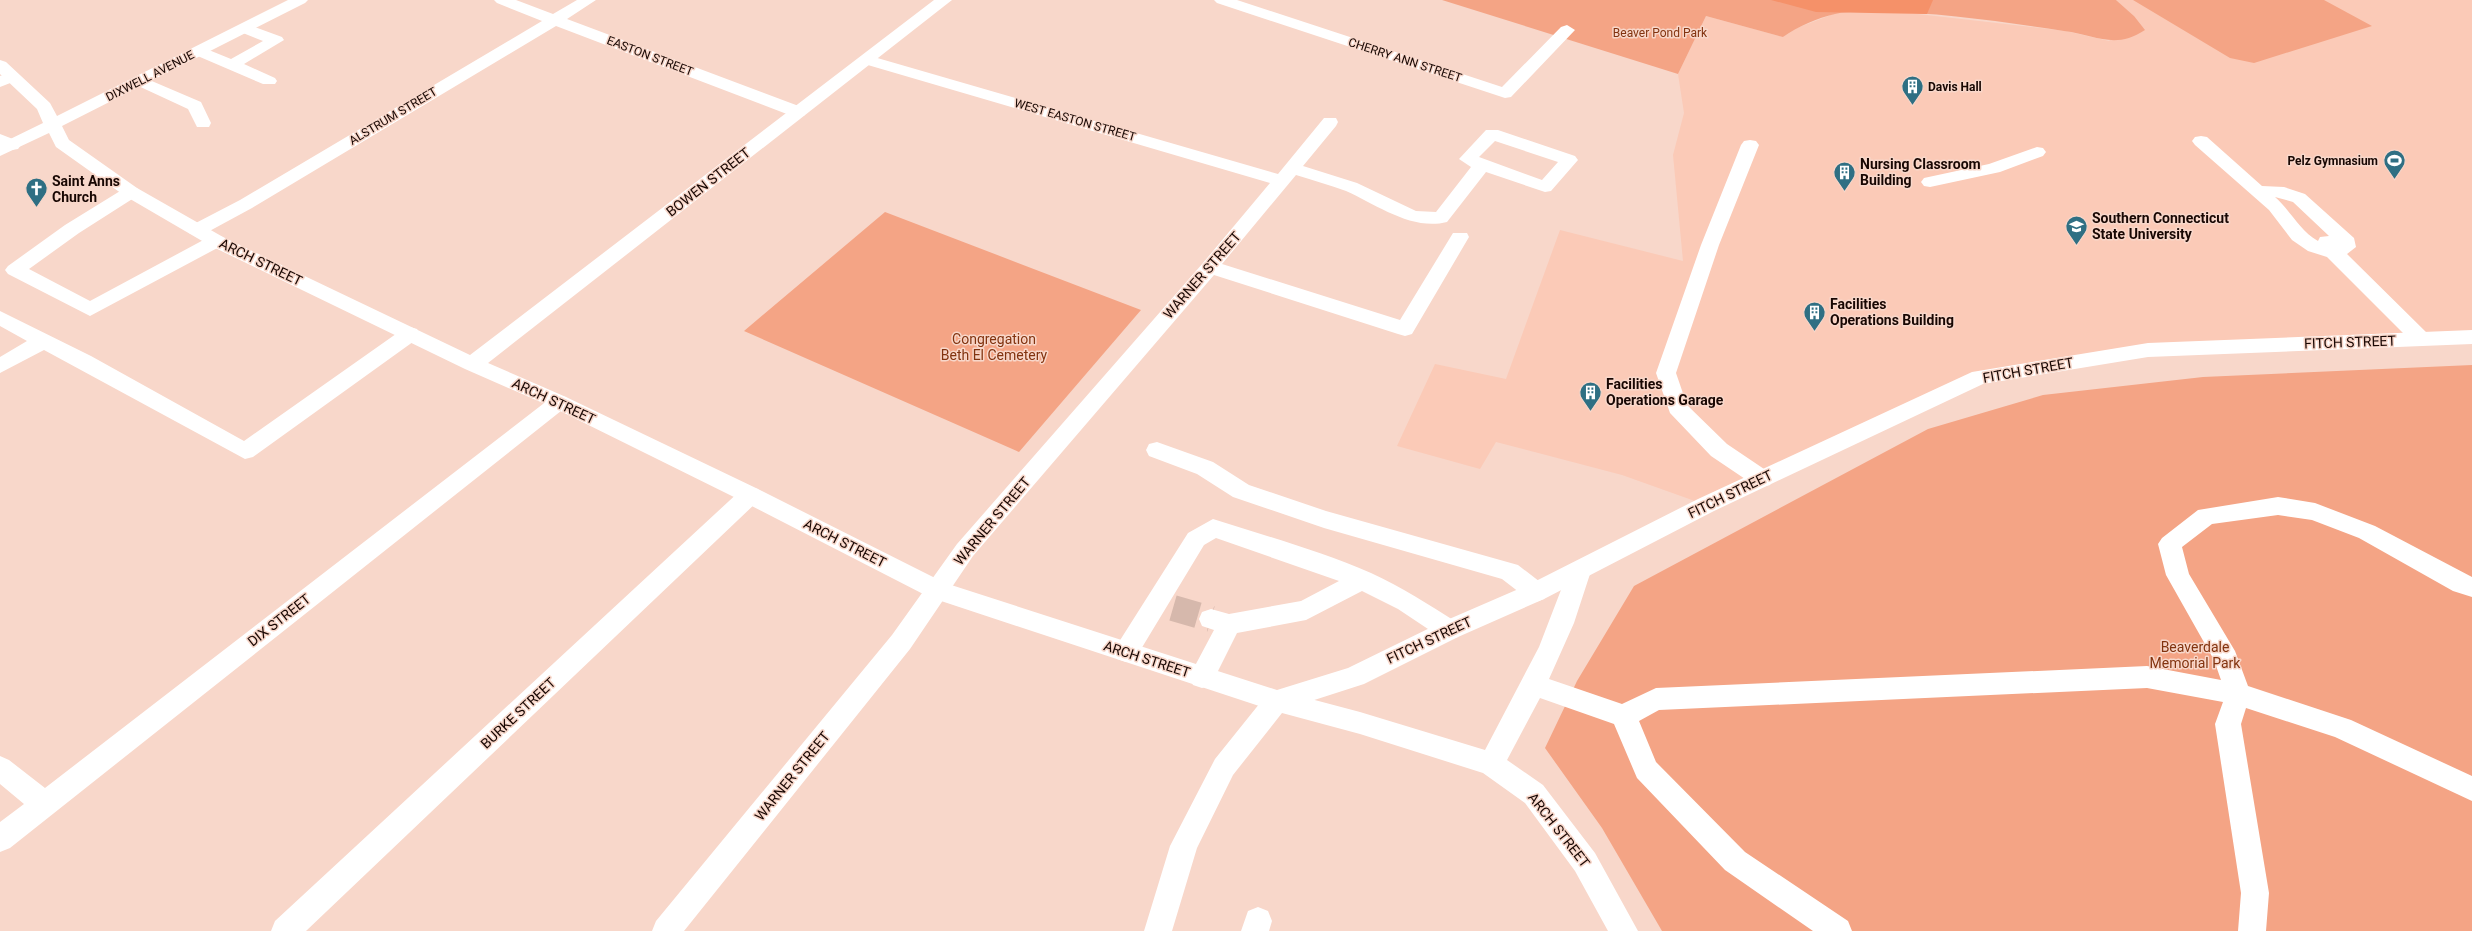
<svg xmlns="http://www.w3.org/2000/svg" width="2472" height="931" viewBox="0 0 2472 931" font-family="Roboto,sans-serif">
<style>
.built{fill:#fbcab7}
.green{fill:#f4a485}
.forest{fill:#f59169}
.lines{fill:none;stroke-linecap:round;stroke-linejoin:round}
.minor-tunnel{stroke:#d6b8ac;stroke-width:26;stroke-dasharray:26 13;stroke-linecap:butt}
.minor{fill:#fff;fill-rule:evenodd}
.major{fill:#fff;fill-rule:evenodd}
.labels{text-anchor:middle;stroke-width:3;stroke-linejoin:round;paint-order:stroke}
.far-park-label{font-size:12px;fill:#82330f;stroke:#f8d7ca}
.far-street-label{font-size:12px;fill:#180703;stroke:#f8d7ca}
.far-poi-label{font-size:12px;font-weight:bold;fill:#180703;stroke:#f8d7ca;text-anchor:start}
.poi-label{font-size:14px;font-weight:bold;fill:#180703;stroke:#f8d7ca;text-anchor:start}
.street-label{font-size:14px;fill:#180703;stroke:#f8d7ca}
.park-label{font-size:14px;fill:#82330f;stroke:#f8d7ca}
</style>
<rect width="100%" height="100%" fill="#f8d7ca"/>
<!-- built -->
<path class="built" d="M2116 0H2472V335L2148 350 1979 377 1706 505 1622 475 1496 442 1480 469 1397 446 1435 364 1506 379 1560 230 1683 261 1673 155 1684 113 1678 74 1706 16 1783 37 1797 28 1836 13 1900 12 2066 31 2109 41 2134 16Z"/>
<!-- green -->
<path class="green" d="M1442 0H2116L2134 16 2145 30C2115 50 2096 35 2064 31 2003 22 1940 12 1878 12 1864 12 1848 11 1835 14 1817 18 1799 26 1783 37L1706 16 1678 74Z
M2133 0H2324L2372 26 2254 63 2230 58Z
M885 212 1141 310 1019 452 744 331Z
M2472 365V931H1662L1602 828 1545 748 1577 681 1634 586 1928 429 2043 395 2203 377Z"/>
<!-- forest -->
<path class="forest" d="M1771 0H1933L1927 14 1816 12Z"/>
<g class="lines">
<!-- minor-tunnel -->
<path class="minor-tunnel" d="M1173 608 1211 619"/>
<!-- minor -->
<path class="minor" d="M494 0H516L553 14 577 0H596L567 19 804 108 806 112 804 116H792L556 26 252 208 204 234H190L188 230 190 226 240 200 542 21 497 3Z
M1214 0H1237L1502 87 1561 27 1567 25 1575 30 1511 97 1505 98 1217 3Z
M244 23 282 37 284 40 244 64 275 78 277 81 275 84H263L193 54 191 51 199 46 231 59 263 41 238 31 236 28Z
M867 55 1278 174 1324 118H1336L1338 122 1336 126 1303 166 1357 183 1416 211 1436 212 1471 167 1459 159 1486 130H1498L1575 156 1578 160 1551 191 1545 192 1486 172 1447 222C1412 231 1377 205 1346 191 1330 185 1312 180 1296 175L1222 264 1400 320 1453 233H1467L1469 237 1412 334 1405 336 1398 334 1214 275 973 556 910 649 684 931H652L656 921 892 635 957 544 1203 263 1270 183 861 63 859 60ZM1495 141 1558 162 1542 180 1479 157Z
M12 72 18 74 20 77 18 80 0 87V76Z
M140 76 201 102 211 123 209 127H197L188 109 134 84 132 81 134 78Z
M0 134 18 141 21 145 18 149 12 150 0 146Z
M2201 136 2207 137 2262 186 2284 187 2305 194 2354 238 2356 247 2347 254 2428 334 2431 339 2428 344 2421 346 2414 344 2327 257 2308 251 2292 240 2269 210 2195 145 2192 141 2195 137ZM2275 197 2293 202 2329 236 2320 237 2318 241C2299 230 2291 211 2275 197Z
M1750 140 1756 141 1759 145 1719 245 1676 373 1687 405 1727 444 1770 473 1773 479 1770 485 1762 487 1754 485 1711 456 1670 413 1656 373 1701 245 1741 145 1744 141Z
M2037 147 2043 148 2046 152 2043 156 2000 172 1930 187 1924 186 1921 182 1924 178 1989 164Z
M131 187 137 188 140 192 137 196 79 233 29 269 90 301 209 237 216 235 223 237 225 241 223 245 90 316 8 274 5 270 8 266 65 225 125 188Z
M0 311 91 356 244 441 403 329 410 327 417 329 420 334 417 339 253 457 245 459 44 350 0 373V357L27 341 0 326Z
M559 395 566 397 570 402 566 407 10 848 0 852V822L24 804 0 784V756L9 760 45 788 552 397Z
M1157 442 1213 462 1249 485 1326 511 1518 565 1544 585 1548 592 1544 599 1536 602 1528 599 1502 579 1324 528 1233 497 1197 474 1149 456 1146 450 1149 444Z
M750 487 758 489 761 495 758 501 306 931H271L275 921 742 489Z
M2278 497 2315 503 2375 526 2472 577V597L2453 591 2359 538 2312 520 2278 515 2212 524 2182 547 2189 574 2235 651 2248 686 2351 720 2472 776V801L2335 737 2246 708 2241 724 2269 893 2266 931H2238L2241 893 2215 724 2223 702 2147 688 1659 710 1639 721 1656 762 1745 852 1848 921 1852 931H1813L1725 870 1637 778 1614 724 1540 698 1507 760 1543 785 1595 853 1638 931H1608L1575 871 1525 803 1483 773 1360 734 1282 713 1233 775 1197 848 1172 931H1144L1170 846 1215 759 1268 693 1277 690 1360 712 1485 750 1539 647 1571 564 1579 562 1587 564 1591 571 1574 623 1549 679 1622 704 1656 688 2147 666 2221 680 2214 660 2166 575 2158 544 2162 538 2198 510Z
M1213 519C1266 536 1320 551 1371 573 1402 587 1429 605 1458 623L1461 630 1458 637 1449 640 1440 637 1398 609 1362 591 1306 620 1237 633 1211 685 1202 688 1193 685 1189 677 1214 630 1202 626 1199 619 1202 612 1211 609 1229 614 1301 601 1339 581 1216 538 1204 545 1135 659 1126 662 1117 659 1114 652 1117 645 1188 533Z
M1258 907 1268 911 1272 921 1269 931H1241L1248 911Z"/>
<!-- major -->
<path class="major" d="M288 0H308L305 3 62 126 69 140 137 188 223 237 470 355 934 0H952L488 363 566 397 758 489 945 583 1277 690 1348 668 1440 623 1528 585 1698 499 1972 372 2148 343 2472 330V344L2148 357 1983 384 1714 511 1544 599 1458 637 1364 684 1277 712 929 597 742 501 552 407 465 369 209 245 125 196 56 147 49 133 0 156V144L43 123 37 109 0 74V60L6 62 50 103 57 116Z"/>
</g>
<!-- icons -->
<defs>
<symbol id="building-pin" viewBox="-11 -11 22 30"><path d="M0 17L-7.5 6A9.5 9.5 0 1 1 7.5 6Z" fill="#2f6f83" stroke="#f8d7ca"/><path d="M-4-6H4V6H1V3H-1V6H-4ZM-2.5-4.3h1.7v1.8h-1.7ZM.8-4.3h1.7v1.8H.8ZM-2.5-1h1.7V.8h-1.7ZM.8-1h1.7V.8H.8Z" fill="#fff"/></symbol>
<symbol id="stadium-pin" viewBox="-11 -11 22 30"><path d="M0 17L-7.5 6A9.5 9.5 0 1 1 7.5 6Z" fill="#2f6f83" stroke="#f8d7ca"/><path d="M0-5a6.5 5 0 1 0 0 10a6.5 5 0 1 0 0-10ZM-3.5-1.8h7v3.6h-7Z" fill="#fff"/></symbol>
<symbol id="church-pin" viewBox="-11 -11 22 30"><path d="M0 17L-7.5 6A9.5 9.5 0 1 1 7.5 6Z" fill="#2f6f83" stroke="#f8d7ca"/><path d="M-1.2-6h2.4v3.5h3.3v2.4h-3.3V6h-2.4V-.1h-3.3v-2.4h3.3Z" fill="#fff"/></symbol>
<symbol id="university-pin" viewBox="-11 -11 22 30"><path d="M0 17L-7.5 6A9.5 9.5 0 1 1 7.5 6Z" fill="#2f6f83" stroke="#f8d7ca"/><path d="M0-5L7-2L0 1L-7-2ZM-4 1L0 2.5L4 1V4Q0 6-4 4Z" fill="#fff"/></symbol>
</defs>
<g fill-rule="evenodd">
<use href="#building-pin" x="1900" y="74" width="25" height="34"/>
<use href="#stadium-pin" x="2382" y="148" width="25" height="34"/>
<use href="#building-pin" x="1832" y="160" width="25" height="34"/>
<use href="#church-pin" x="24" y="176" width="25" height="34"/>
<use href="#university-pin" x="2064" y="214" width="25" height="34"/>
<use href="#building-pin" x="1802" y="300" width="25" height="34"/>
<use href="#building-pin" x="1578" y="380" width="25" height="34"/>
</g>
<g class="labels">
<!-- far-park labels -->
<g class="far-park-label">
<text x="1660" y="37">Beaver Pond Park</text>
</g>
<!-- far-street labels -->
<g class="far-street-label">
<text transform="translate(650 56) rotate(21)" y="4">EASTON STREET</text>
<text transform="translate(1405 60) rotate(18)" y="4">CHERRY ANN STREET</text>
<text transform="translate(150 76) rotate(-27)" y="4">DIXWELL AVENUE</text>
<text transform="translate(393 116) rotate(-31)" y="4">ALSTRUM STREET</text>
<text transform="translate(1075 120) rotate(16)" y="4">WEST EASTON STREET</text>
</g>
<!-- far-poi labels -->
<g class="far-poi-label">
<text x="1928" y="91">Davis Hall</text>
<text x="2378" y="165" text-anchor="end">Pelz Gymnasium</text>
</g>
<!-- poi labels -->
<g class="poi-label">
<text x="1860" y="169">Nursing Classroom<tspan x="1860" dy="16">Building</tspan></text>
<text x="52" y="186">Saint Anns<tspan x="52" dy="16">Church</tspan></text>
<text x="2092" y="223">Southern Connecticut<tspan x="2092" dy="16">State University</tspan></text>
<text x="1830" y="309">Facilities<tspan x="1830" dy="16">Operations Building</tspan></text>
<text x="1606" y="389">Facilities<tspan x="1606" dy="16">Operations Garage</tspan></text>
</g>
<!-- street labels -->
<g class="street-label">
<text transform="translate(708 182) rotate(-38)" y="5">BOWEN STREET</text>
<text transform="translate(261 262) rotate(26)" y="5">ARCH STREET</text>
<text transform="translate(1202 275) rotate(-49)" y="5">WARNER STREET</text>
<text transform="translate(2350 342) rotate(-2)" y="5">FITCH STREET</text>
<text transform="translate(2028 370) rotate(-10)" y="5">FITCH STREET</text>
<text transform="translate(554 401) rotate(25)" y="5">ARCH STREET</text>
<text transform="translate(1730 494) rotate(-26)" y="5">FITCH STREET</text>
<text transform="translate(992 521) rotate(-50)" y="5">WARNER STREET</text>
<text transform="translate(845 543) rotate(27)" y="5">ARCH STREET</text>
<text transform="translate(279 620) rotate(-38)" y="5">DIX STREET</text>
<text transform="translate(1429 640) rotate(-25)" y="5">FITCH STREET</text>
<text transform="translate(1147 659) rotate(18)" y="5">ARCH STREET</text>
<text transform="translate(518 713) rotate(-43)" y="5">BURKE STREET</text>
<text transform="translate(792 776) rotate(-51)" y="5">WARNER STREET</text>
<text transform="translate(1559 830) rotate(52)" y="5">ARCH STREET</text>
</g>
<!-- park labels -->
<g class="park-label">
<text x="994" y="344">Congregation<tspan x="994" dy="16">Beth El Cemetery</tspan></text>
<text x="2195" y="652">Beaverdale<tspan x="2195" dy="16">Memorial Park</tspan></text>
</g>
</g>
</svg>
